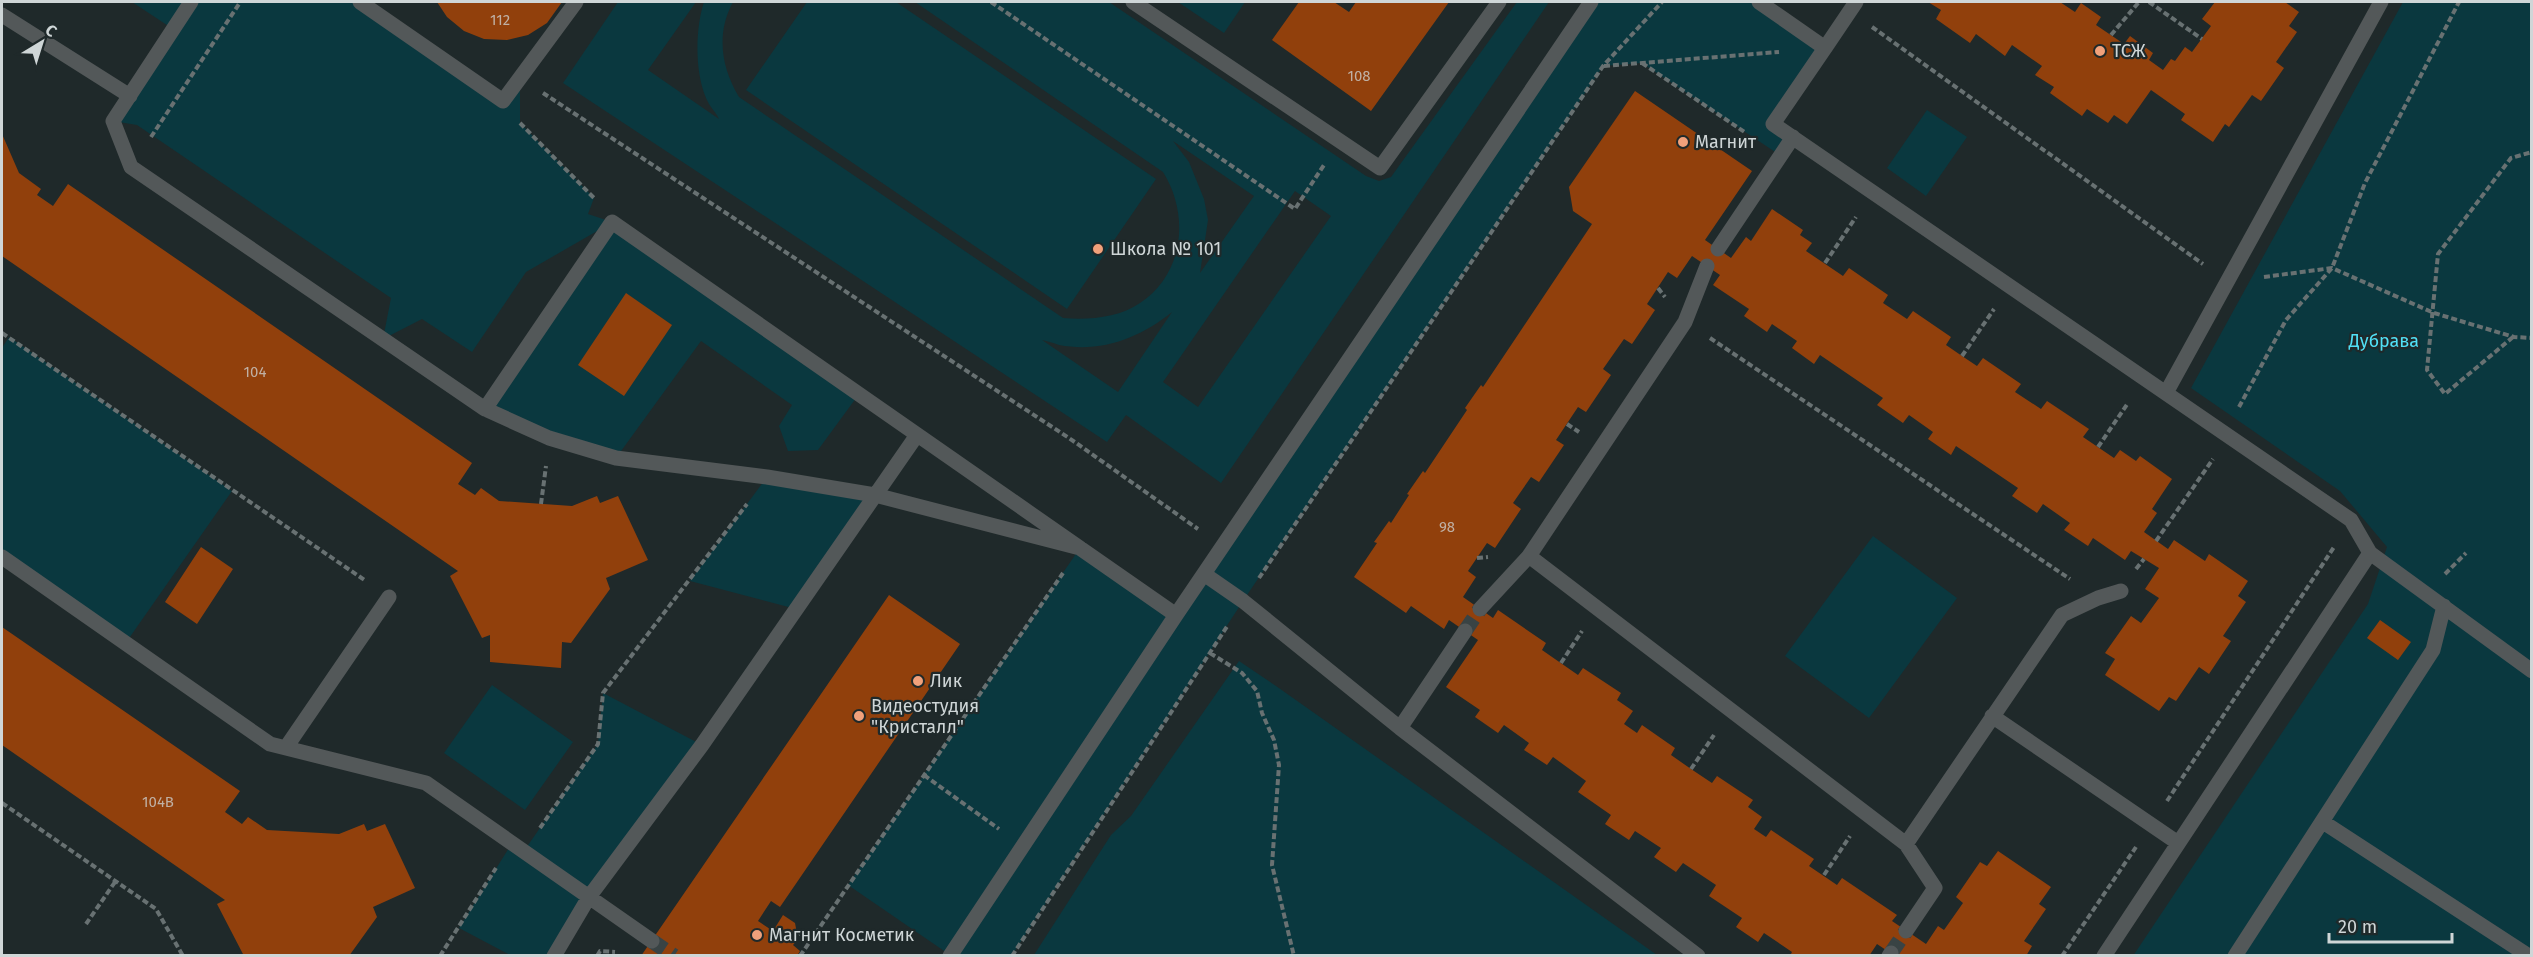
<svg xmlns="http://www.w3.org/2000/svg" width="2533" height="957" viewBox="0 0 2533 957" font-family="'Fira Sans',sans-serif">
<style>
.green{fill:#0a383f;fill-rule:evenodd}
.building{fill:#91400c}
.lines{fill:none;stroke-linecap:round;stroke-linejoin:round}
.minor-tunnel{stroke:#394344;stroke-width:15;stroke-dasharray:15 8;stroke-linecap:butt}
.path{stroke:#687172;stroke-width:4;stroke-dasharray:6 3;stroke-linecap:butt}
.minor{stroke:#535859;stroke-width:15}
.poi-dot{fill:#f1a17b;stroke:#1f292a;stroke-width:2}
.labels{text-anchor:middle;stroke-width:4.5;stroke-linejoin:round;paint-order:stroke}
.number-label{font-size:15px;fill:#c0b0a4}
.poi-label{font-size:18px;fill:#cfd6d7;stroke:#1f292a;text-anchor:start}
.park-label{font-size:18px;fill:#50e0f6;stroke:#1f292a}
</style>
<rect width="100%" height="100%" fill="#1f292a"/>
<!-- green -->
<path class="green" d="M132 2H360L503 100 520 78V123L594 198 588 214 612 222 859 394 818 450 788 451 779 426 792 405 701 341 616 458 485 409 611 223 526 272 472 352 422 319 383 339 391 298 137 125 113 121 173 29Z
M618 2H696L648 70 719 119C717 114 712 109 709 104 694 77 695 29 704 2H733C716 33 721 67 739 97L1063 318C1088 320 1119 318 1140 303 1184 274 1190 215 1163 172L915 2H1109L1366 176 1379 181 1391 177 1517 2H1549L1221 483 1126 415 1107 442 563 83ZM1173 141 1254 196 1200 273 1208 220 1204 199 1189 162ZM1295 191 1331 216 1198 407 1163 382ZM1172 312 1118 392 1042 340C1047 341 1054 343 1059 345 1101 353 1140 338 1172 312Z
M807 2H896L1156 179 1067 309 746 90Z
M1178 2H1245L1224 33Z
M1591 2H1759L1825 48 1773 124 1793 137 1781 156 1642 63 1603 66 1243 601 1012 955H950L848 885 1080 548 1176 615Z
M2403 2H2531V955L2133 956 2368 604 2387 547 2340 491 2191 388Z
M1927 110 1967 137 1926 196 1887 168Z
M9 337 232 491 125 644 2 557V348Z
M767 477 875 495 796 609 690 581Z
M1873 536 1957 598 1869 718 1785 656Z
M1239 661 1276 686 1657 955H1034L1111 835 1131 816Z
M492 685 573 742 525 810 444 753Z
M603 693 702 745 554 955H510L459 928 512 843 524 851 598 744Z"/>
<!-- building -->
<path class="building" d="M437 2H562L547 23 528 35 507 40 484 39 464 31 447 17Z
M1299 2H1334L1349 12 1356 2H1449L1371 111 1272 40Z
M1928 2H2060L2075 12 2081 3 2101 17 2096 25 2124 44 2130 36 2153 53 2149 60 2163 70 2171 59 2175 61 2185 47 2192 52 2211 26 2202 19 2215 2H2285L2299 12 2289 26 2297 32 2276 62 2284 68 2261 101 2252 95 2229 127 2225 124 2213 142 2181 120 2185 114 2151 90 2127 124 2114 115 2108 123 2087 109 2082 116 2050 93 2054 87 2035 75 2042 66 2012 45 2005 56 1976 34 1970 43 1936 19 1941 10Z
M1635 91 1752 171 1705 240 1731 258 1746 237 1751 241 1772 209 1803 230 1800 235 1812 243 1806 251 1843 276 1849 268 1888 295 1883 303 1907 319 1913 311 1951 337 1946 345 1962 356 1977 366 1983 358 2021 384 2015 392 2041 409 2047 401 2089 429 2083 437 2114 458 2120 450 2136 461 2140 456 2172 479 2152 509 2157 513 2144 532 2168 549 2174 540 2205 561 2209 554 2248 581 2238 596 2246 602 2223 636 2231 641 2209 674 2199 667 2176 701 2169 697 2159 711 2105 675 2115 659 2105 653 2131 616 2141 623 2159 598 2145 589 2159 568 2131 551 2125 560 2093 538 2088 546 2064 530 2070 523 2043 504 2037 513 2012 496 2018 488 1956 446 1951 455 1928 439 1933 432 1909 415 1903 423 1877 405 1883 398 1820 355 1814 364 1792 348 1797 341 1772 324 1767 332 1744 316 1749 309 1713 285 1720 275 1692 256 1677 278 1668 272 1647 304 1655 310 1632 344 1624 339 1603 369 1611 375 1586 412 1578 407 1556 440 1564 445 1539 482 1531 477 1513 503 1521 509 1495 548 1487 543 1468 571 1476 577 1463 597 1493 618 1498 610 1546 643 1542 650 1578 675 1583 668 1621 693 1617 700 1633 711 1624 724 1637 733 1642 725 1675 748 1671 755 1691 769 1712 783 1717 776 1753 800 1748 807 1762 817 1754 829 1766 837 1771 830 1814 859 1809 866 1837 885 1842 878 1897 915 1892 921 1926 944 1938 926 1944 930 1963 903 1956 897 1980 862 1987 866 1998 851 2051 887 2039 904 2046 909 2024 941 2032 946 2026 956H1895L1877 944 1869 956H1790L1792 952 1764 933 1758 942 1736 927 1742 918 1709 896 1716 885 1683 863 1676 872 1654 857 1661 848 1635 831 1629 840 1605 824 1611 815 1578 792 1586 781 1553 757 1547 765 1524 750 1529 743 1504 725 1498 733 1475 717 1480 710 1446 687 1478 640 1449 620 1444 629 1411 606 1406 613 1354 577 1377 543 1374 542 1389 521 1391 523 1409 495 1407 494 1423 471 1425 473 1467 410 1465 408 1481 385 1483 387 1592 224 1573 211 1569 187Z
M2 134 19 173 41 189 37 195 53 206 68 184 472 463 458 484 475 495 481 488 499 501 572 506 597 496 600 503 618 496 648 560 606 578 610 589 571 643 562 642 561 668 490 662V635L482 638 450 576 458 571 2 256Z
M626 293 672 325 624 396 578 365Z
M201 547 233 569 197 624 165 602Z
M889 595 960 644 780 907 771 901 758 921 773 931 783 915 795 923 798 939 793 945 800 951 797 956H641Z
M2380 620 2411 642 2398 660 2367 638Z
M2 627 240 791 225 812 242 824 248 817 267 830 339 834 364 824 367 831 385 824 415 888 373 907 377 917 349 956H244L217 904 225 900 2 745Z"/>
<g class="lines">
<!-- minor-tunnel -->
<path class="minor-tunnel" d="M1465 631 1480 609
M652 941 674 956
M1891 953 1906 931"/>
<!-- path -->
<path class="path" d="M991 2 1295 209 1324 165
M2149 2 2202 39
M1872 27 2203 264
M2111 35 2139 2
M1642 63 1746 133
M1604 66 1779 52
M543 93 1069 438 1198 529
M520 123 594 198
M151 137 239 4
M1825 263 1856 217
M2264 277 2332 268 2434 313 2514 337 2532 338
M1658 288 1665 297
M2 333 366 581
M2513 337 2445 394 2427 370 2438 254 2511 158 2532 152
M1710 338 2070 579
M1962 356 1994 309
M2239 407 2286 320 2332 268 2365 183 2459 2
M1567 424 1579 432
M2098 447 2128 403
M541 504 546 466
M2156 541 2213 459
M1477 558 1488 557
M2136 569 2144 559
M2445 574 2466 553
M1259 578 1603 66 1662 2
M1210 653 1242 673 1257 691 1262 713 1274 740 1279 765 1272 865 1294 956
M1561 663 1582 631
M1691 769 1714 735
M924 775 999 829
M2167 801 2334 547
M2 803 156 909 183 956
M540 828 598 744 603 693 747 504
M1824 875 1850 836
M86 924 115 882
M796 931 810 940
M440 956 496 868
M597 956 600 951 615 952
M800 956 1063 573
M1012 956 1228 625
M2062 956 2136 847"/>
<!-- minor -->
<path class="minor" d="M191 2 113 121 131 167 485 409 549 438 616 458 767 477 875 495 1080 548
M360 2 503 101 576 2
M1133 2 1380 168 1499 2
M1759 2 1825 48 1773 124 2351 520 2370 553 2532 671
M2 15 130 96
M1825 48 1856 2
M1718 249 1793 137
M1707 266 1685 322 1529 556 1906 844 2062 615 2098 598 2121 591
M2166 393 2381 2
M485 409 612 222 1176 615
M2 557 270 744 426 783 652 941
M1204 574 1243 601 1400 728 1698 956
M1480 609 1529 556
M1992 716 2178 843
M1400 728 1465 631
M287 746 389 597
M2323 822 2529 956
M1906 844 1935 888 1906 931
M554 956 589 897 702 745 917 435
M950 956 1176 615 1591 2
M1889 956 1891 953
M2104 956 2370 553
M2235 956 2433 650 2444 606"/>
</g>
<!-- markers -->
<g class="poi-dot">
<circle cx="2100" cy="51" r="6"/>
<circle cx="1683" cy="142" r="6"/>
<circle cx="1098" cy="249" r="6"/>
<circle cx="918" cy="681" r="6"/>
<circle cx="859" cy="716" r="6"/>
<circle cx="757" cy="935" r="6"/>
</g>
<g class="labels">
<!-- number labels -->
<g class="number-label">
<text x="500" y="25">112</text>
<text x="1359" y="81">108</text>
<text x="255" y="377">104</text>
<text x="1447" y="532">98</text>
<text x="158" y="807">104В</text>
</g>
<!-- poi labels -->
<g class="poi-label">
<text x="2112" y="57">ТСЖ</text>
<text x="1695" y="148">Магнит</text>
<text x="1110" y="255">Школа № 101</text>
<text x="930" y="687">Лик</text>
<text x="871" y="712">Видеостудия<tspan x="871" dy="21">"Кристалл"</tspan></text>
<text x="769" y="941">Магнит Косметик</text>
</g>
<!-- park labels -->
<g class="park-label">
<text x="2384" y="347">Дубрава</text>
</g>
</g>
<!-- border -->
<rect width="2533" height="957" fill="none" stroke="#cfd6d7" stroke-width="6"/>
<!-- north arrow -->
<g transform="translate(42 42) rotate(38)" stroke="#1f292a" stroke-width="4.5" paint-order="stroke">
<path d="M0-4.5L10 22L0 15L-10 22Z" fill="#cfd6d7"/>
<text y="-9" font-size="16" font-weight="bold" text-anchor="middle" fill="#cfd6d7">С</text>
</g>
<!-- scale -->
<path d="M2329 933v9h123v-9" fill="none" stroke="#cfd6d7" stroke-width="3"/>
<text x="2338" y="933" font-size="18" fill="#cfd6d7" stroke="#1f292a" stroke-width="4.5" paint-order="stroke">20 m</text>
</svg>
